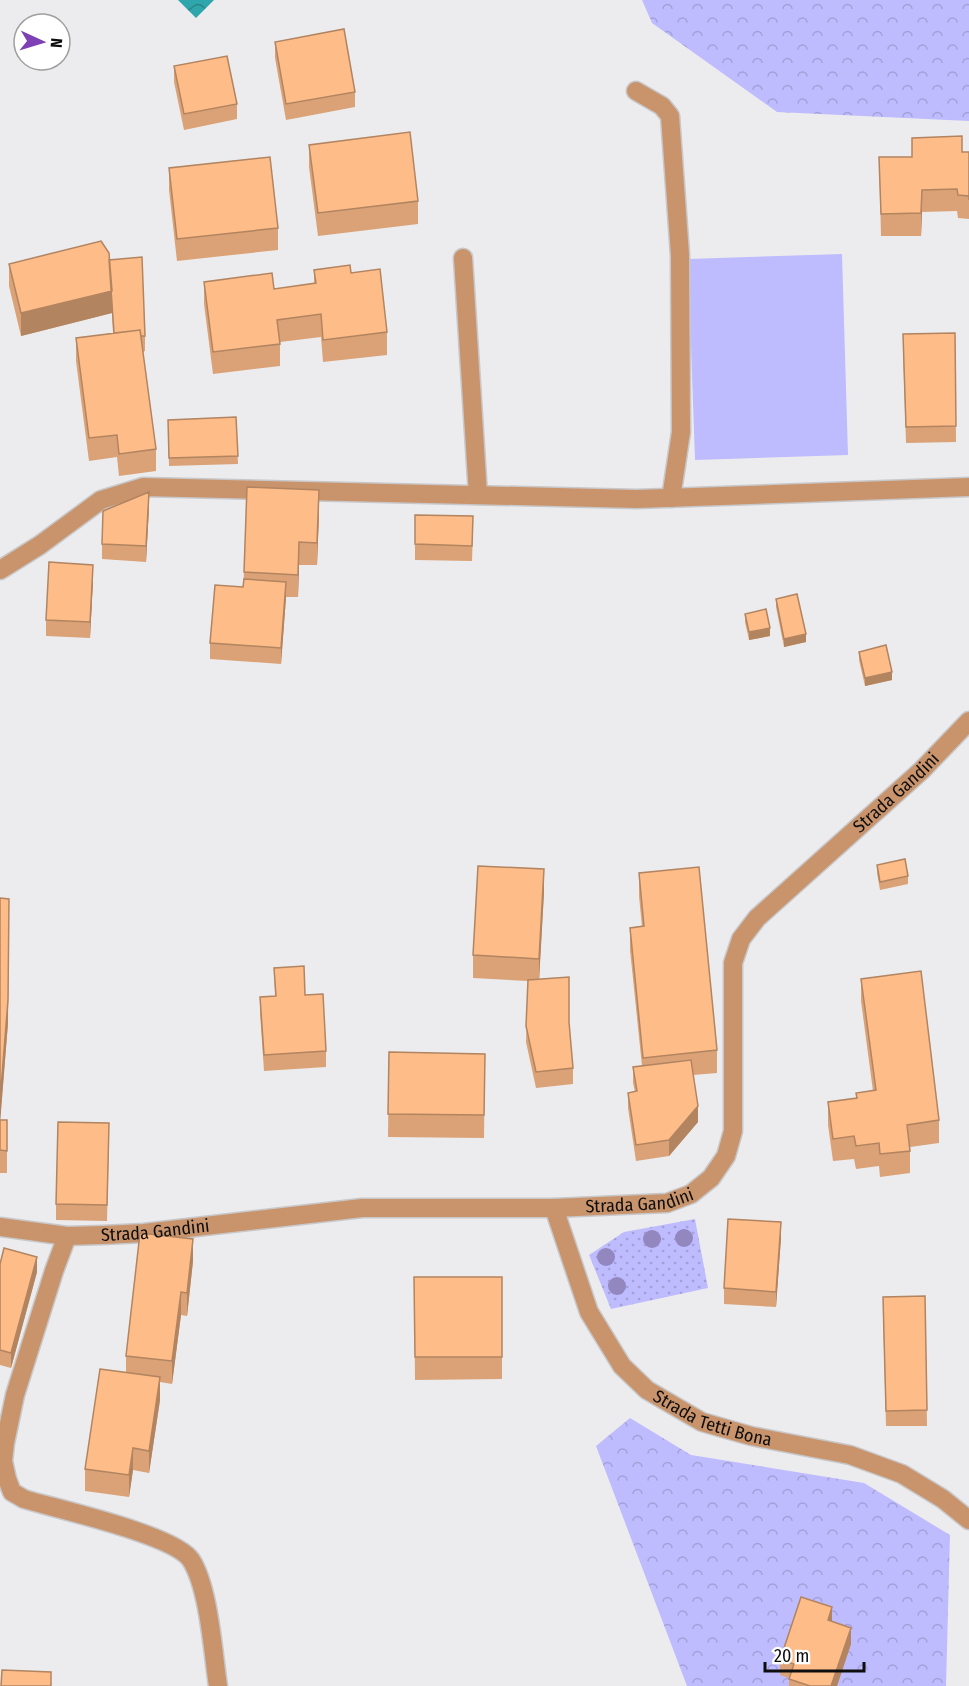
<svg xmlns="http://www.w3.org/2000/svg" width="969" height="1686" viewBox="0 0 969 1686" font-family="'Fira Sans Condensed',sans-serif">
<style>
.green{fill:#bfbbff}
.forest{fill:url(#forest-crowns)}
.park{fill:url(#park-dots)}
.water{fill:url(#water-waves)}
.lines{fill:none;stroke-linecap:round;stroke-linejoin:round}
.lane-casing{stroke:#c8c8ca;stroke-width:21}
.street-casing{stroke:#c8c8ca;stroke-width:21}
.lane{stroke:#c9946c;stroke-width:18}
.street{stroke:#c9946c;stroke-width:18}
.tree{fill:#9287bf}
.wall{fill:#daa276}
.shaded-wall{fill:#b28460}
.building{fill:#febc89;stroke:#b28460;stroke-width:1.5}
.labels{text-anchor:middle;stroke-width:4.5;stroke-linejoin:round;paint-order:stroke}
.street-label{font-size:18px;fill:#0e0e0f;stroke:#fff}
</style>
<defs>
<pattern id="forest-crowns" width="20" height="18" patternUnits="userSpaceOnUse" patternTransform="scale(1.5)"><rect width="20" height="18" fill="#bfbbff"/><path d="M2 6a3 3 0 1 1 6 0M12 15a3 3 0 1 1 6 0" fill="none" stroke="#a3a0d9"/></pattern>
<pattern id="park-dots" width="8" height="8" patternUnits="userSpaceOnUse" patternTransform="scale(1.5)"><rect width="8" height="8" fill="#bfbbff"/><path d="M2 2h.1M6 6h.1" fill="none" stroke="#a3a0d9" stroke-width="1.8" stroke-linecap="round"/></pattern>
<pattern id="water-waves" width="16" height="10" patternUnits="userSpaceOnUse" patternTransform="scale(1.5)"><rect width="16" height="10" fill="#2fa6ab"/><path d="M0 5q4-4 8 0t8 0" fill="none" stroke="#26868a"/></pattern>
</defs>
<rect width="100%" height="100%" fill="#ececee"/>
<!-- green -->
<path class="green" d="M842 254 848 455 695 460 688 259Z"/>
<!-- forest -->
<path class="forest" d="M642 0H969V121L777 112 652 23Z
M630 1418 691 1455 864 1483 950 1535 946 1686H687L596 1446Z"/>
<!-- park -->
<path class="park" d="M695 1219 708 1288 611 1309 589 1255 624 1232Z"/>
<!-- water -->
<path class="water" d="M178 0H214L196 18Z"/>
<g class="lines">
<defs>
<path id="lane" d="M636 91 662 106 670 116 680 255 681 432 671 498
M463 258 478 495
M67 1236 54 1271 15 1395 5 1443 3 1461 7 1479 12 1492 24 1499C57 1509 175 1535 191 1560 209 1588 213 1653 218 1686"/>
<g id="street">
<path d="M0 570 40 545 101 500 143 487 637 499 969 487"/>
<path id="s1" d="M554 1208 589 1312 622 1366 647 1390 702 1422 751 1436 850 1455 902 1474 943 1499 969 1520"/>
<path id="s2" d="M0 1227 67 1236 103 1235 144 1233 362 1208H554L667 1203 691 1194 711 1178 726 1156 733 1131V963L741 939 757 918 922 770 969 721"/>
</g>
</defs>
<!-- lane casing -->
<use href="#lane" class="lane-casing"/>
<!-- street casing -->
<use href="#street" class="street-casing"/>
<!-- lane -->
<use href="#lane" class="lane"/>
<!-- street -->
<use href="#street" class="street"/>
</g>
<!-- trees -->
<g class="tree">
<circle cx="684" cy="1238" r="9"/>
<circle cx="652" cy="1239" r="9"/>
<circle cx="606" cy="1257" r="9"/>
<circle cx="617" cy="1286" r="9"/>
</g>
<!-- wall -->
<path class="wall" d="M275 42 355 92V107L286 120 275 58Z
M174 66 237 104V119L184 130 174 82Z
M309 145 418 201V224L318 236 309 167Z
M969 152V222V219L958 218 957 211 922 212 921 236H881L879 157H912Z
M169 168 278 228V250L177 261 169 190Z
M109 260 145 336V351L143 352 156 449V471L119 476 117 457 89 461 76 361V338L113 333 112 313 21 336 9 286V264Z
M314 270 351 273 387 332V355L323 362 321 337 280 342V366L213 374 204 304V282L274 289 314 284Z
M955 333 956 442 906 443 903 350Z
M236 417 238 464 169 466 168 420Z
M149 508 146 562 102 559V544Z
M319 513 317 565H299L298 597H286L281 664 210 659V643L243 587 244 572Z
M415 515 473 532 472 561 415 560Z
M93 580 90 638 46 636V620Z
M776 599 806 642 784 647 776 607Z
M745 614 770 636 749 640 745 622Z
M859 652 892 680 865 686 859 660Z
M877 865 908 876V884L880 890 877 873Z
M639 873 717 1050V1073L693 1075 698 1122 669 1156 636 1161 628 1108V1093L635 1092 633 1083V1067L642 1066 630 950V928L642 927 639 896Z
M544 892 539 979 569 1023 573 1068V1084L536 1088 526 1042 528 981 473 978V955Z
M0 898 8 1023 0 1120 7 1151V1173H0Z
M274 968 326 1051V1067L264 1071 260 1013V997L275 996Z
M861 979 939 1120V1143L910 1147V1173L880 1177 879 1166 856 1169 854 1159 833 1161 828 1125V1102L856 1098V1093L873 1091 861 1001Z
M389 1052 485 1054 484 1138 388 1137Z
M109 1139 107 1221 56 1220V1204Z
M781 1238 776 1307 724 1304V1288Z
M193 1261 187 1316 181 1315 172 1384 160 1382V1400L149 1473 133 1470 129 1497 85 1491V1469L126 1373V1356Z
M0 1264 37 1272 11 1368 0 1365Z
M414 1277H502V1379L415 1380Z
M925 1296 927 1426H886L883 1313Z
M832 1622 851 1644 837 1686H789V1678L780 1675V1660Z"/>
<!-- shaded-wall -->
<path class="shaded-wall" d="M922 190V212L921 236V213Z
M112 291V313L21 336V313Z
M319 490V513L317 565V543Z
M149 492V508L146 562V546Z
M299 542V565L298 597V575Z
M93 565V580L90 638V622Z
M286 582V598L281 664V648Z
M770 628V636L749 640V632Z
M806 634V642L784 647V639Z
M892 672V680L865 686V678Z
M544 869V892L539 982V959Z
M9 899 8 1023 0 1124V1101Z
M698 1106V1122L669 1156V1140Z
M781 1222V1238L776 1307V1292Z
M193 1239V1261L187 1316V1293Z
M37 1257V1272L11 1368V1353Z
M181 1292V1315L172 1384V1361Z
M160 1377V1400L149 1473V1451Z
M133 1448V1470L129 1497V1475Z
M832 1607V1623L828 1620Z
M851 1628V1644L837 1686H831Z"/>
<!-- building -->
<path class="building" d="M344 29 355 92 286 104 275 42Z
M227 56 237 104 184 114 174 66Z
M410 132 418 201 318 213 309 145Z
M962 136V152H969V200V196L958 195 957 189 922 190 921 213 881 214 879 157H912V138Z
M270 157 278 228 177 239 169 168Z
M101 241 109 253 112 291 21 313 9 264Z
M142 257 145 336H141L140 330 114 333 109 260Z
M350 265 351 273 380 269 387 332 323 340 321 314 277 320 280 344 213 352 204 282 272 273 274 289 316 283 314 270Z
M140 330 156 449 119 454 117 435 89 438 76 338Z
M955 333 956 426 906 427 903 334Z
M236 417 238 456 169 458 168 420Z
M247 487 319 490 317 543 299 542 298 575 244 572Z
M149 492 146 546 102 544 103 511Z
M415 515 473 516 472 546 415 544Z
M49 562 93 565 90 622 46 620Z
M244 579 286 582 281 648 210 643 215 585 243 587Z
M797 594 806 634 784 639 776 599Z
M766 609 770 628 749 632 745 614Z
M886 645 892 672 865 678 859 652Z
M905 859 908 876 880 882 877 865Z
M478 866 544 869 539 959 473 955Z
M699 867 717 1050 643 1058 630 928 644 926 639 873Z
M0 898 9 899 8 1000 0 1101Z
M304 966 305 995 323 994 326 1051 264 1055 260 997 276 996 274 968Z
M921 971 939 1120 907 1125 910 1151 880 1154 879 1143 856 1146 854 1136 833 1139 828 1102 857 1098 856 1093 876 1090 861 979Z
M569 977V1022L573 1068 536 1072 526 1026 528 980Z
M389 1052 485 1054 484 1115 388 1114Z
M691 1060 698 1106 669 1140 636 1145 628 1093 637 1091 633 1067Z
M0 1120H7V1151L0 1150Z
M58 1122 109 1123 107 1205 56 1204Z
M728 1219 781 1222 776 1292 724 1288Z
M140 1233 193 1239 187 1293 181 1292 172 1361 126 1356Z
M4 1248 37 1257 11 1353 0 1350V1264Z
M414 1277H502V1357H415Z
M925 1296 927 1410 886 1411 883 1297Z
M100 1369 160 1377 149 1451 133 1448 129 1475 85 1469Z
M801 1597 832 1607 828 1620 851 1628 831 1686H810L789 1679 794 1664 780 1660Z
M2 1670 51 1672V1686H1Z"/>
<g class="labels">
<!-- street labels -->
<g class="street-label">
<text dy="6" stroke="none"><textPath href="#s2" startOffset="1180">Strada Gandini</textPath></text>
<text dy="6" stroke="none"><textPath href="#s2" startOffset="642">Strada Gandini</textPath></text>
<text dy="6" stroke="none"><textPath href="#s2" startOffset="156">Strada Gandini</textPath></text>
<text dy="6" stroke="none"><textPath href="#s1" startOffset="280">Strada Tetti Bona</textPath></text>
</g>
</g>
<!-- north arrow -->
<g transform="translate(42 42) rotate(94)"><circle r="28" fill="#ffffff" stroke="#9f9f9f" stroke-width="1.5"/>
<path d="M0-4.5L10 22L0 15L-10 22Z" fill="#7e40b5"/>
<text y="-9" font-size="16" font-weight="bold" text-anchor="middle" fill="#0e0e0f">N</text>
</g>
<!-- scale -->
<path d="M765 1662v9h99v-9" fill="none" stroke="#0e0e0f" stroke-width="3"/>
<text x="774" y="1662" font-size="18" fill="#0e0e0f" stroke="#ffffff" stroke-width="4.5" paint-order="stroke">20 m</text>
</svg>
